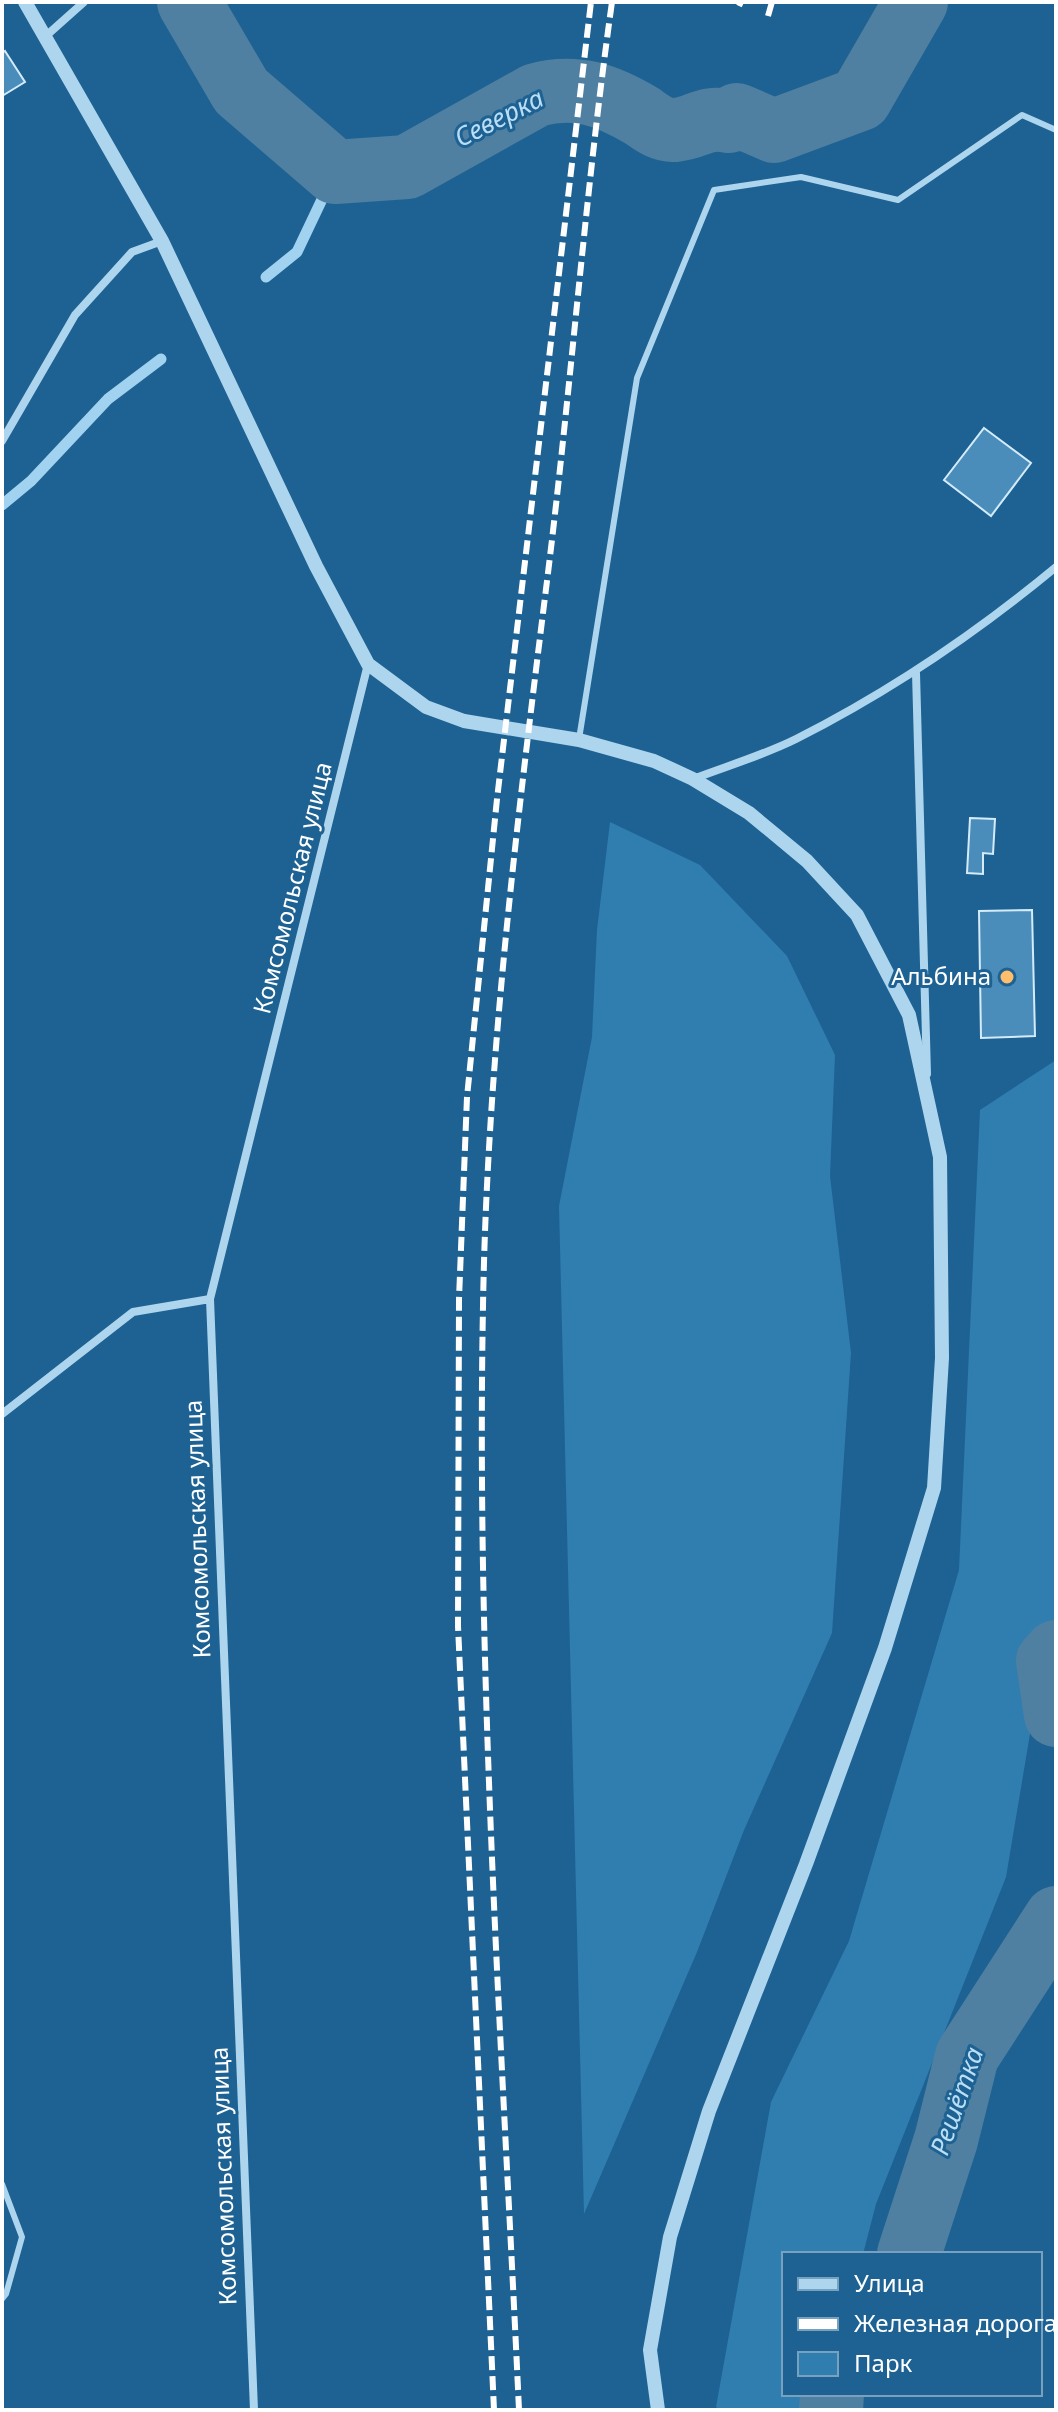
<svg xmlns="http://www.w3.org/2000/svg" width="1058" height="2412" viewBox="0 0 1058 2412" font-family="'Noto Sans',sans-serif">
<style>
.green{fill:#307db0}
.lines{fill:none;stroke-linecap:round;stroke-linejoin:round}
.stream{stroke:#a1d2f0;stroke-width:11}
.river{stroke:#5080a1;stroke-width:64}
.building{fill:#4a8dbb;stroke:#d4ebfa;stroke-width:2}
.service{stroke:#aed5ee;stroke-width:6}
.minor{stroke:#aed5ee;stroke-width:8}
.tertiary{stroke:#aed5ee;stroke-width:14}
.rail{stroke:#fff;stroke-width:6;stroke-dasharray:14 6;stroke-linecap:butt}
.poi-dot{fill:#febe6c;stroke:#1d6293;stroke-width:3}
.labels{text-anchor:middle;stroke-width:6;stroke-linejoin:round;paint-order:stroke}
.street-label{font-size:24px;fill:#fff;stroke:#1d6293}
.poi-label{font-size:24px;fill:#fff;stroke:#1d6293;text-anchor:end}
.water-label{font-size:26px;font-style:italic;fill:#badef5;stroke:#1d6293}
</style>
<rect width="100%" height="100%" fill="#1d6293"/>
<!-- green -->
<path class="green" d="M610 822 700 865 787 956 835 1055 830 1176 851 1353 832 1633 744 1830 697 1952 584 2214 559 1206 592 1037 597 930Z
M1056 1060V1645L1030 1734 1006 1877 876 2204 863 2254H784V2394H828L824 2410H720L716 2407 771 2102 849 1941 959 1570 980 1110Z"/>
<g class="lines">
<!-- stream -->
<path class="stream" d="M266 277 297 252 335 172
M2 505 31 481 108 399 161 359"/>
<!-- river -->
<path class="river" d="M189 2 241 91 335 172 407 167 536 95C576 84 607 95 642 116 652 123 662 131 675 130 698 128 703 116 729 121L737 115 774 131 860 99 916 2
M1056 1652 1048 1661 1056 1715
M909 2254 946 2140 967 2056 1056 1918
M831 2410 832 2394"/>
</g>
<!-- building -->
<path class="building" d="M5 51 25 82 2 96V53Z
M984 428 1031 463 991 516 944 480Z
M970 818 995 819 993 854 983 853V874L967 873Z
M1032 910 1035 1036 981 1038 979 911Z"/>
<g class="lines">
<!-- service -->
<path class="service" d="M579 739 637 378 714 190 801 177 898 200 1022 115 1056 130
M2 2184 22 2237 6 2294 2 2299"/>
<!-- minor -->
<path class="minor" d="M47 35 84 2
M2 441 75 315 132 252 162 241
M916 673 927 1074
M693 779C727 766 764 755 796 739 891 691 975 634 1056 567
M2 1414 133 1312 210 1299
M254 2410 210 1299 368 664"/>
<!-- tertiary -->
<path class="tertiary" d="M25 2 162 241 316 566 368 664 426 707 464 721 579 740 654 761 693 779 749 813 807 861 857 915 909 1015 940 1157 942 1358 934 1488 885 1648 806 1864 709 2111 670 2237 650 2350 658 2410"/>
<!-- rail -->
<path class="rail" d="M739 6 741 2
M768 16 772 2
M494 2410 458 1626 459 1299 467 1097 497 799 591 2
M519 2410C502 2042 476 1675 483 1306 487 1063 517 822 547 581 571 388 585 194 612 2"/>
</g>
<!-- markers -->
<circle class="poi-dot" cx="1007" cy="977" r="8"/>
<g class="labels">
<!-- street labels -->
<g class="street-label">
<text transform="translate(293 888) rotate(-76)" y="8">Комсомольская улица</text>
<text transform="translate(198 1529) rotate(-92)" y="8">Комсомольская улица</text>
<text transform="translate(224 2176) rotate(-92)" y="8">Комсомольская улица</text>
</g>
<!-- poi labels -->
<g class="poi-label">
<text x="991" y="985">Альбина</text>
</g>
<!-- water labels -->
<g class="water-label">
<text transform="translate(499 118) rotate(-27)" y="9">Северка</text>
<text transform="translate(957 2101) rotate(-71)" y="9">Решётка</text>
</g>
</g>
<!-- border -->
<rect width="1058" height="2412" fill="none" stroke="#ffffff" stroke-width="8"/>
<!-- legend -->
<rect x="782" y="2252" width="260" height="144" fill="#1d6293" stroke="#77a1be" stroke-width="2"/>
<rect x="798" y="2278" width="40" height="12" fill="#aed5ee" stroke="#77a1be" stroke-width="2"/>
<text x="854" y="2292" font-size="24" fill="#ffffff">Улица</text>
<rect x="798" y="2318" width="40" height="12" fill="#ffffff" stroke="#77a1be" stroke-width="2"/>
<text x="854" y="2332" font-size="24" fill="#ffffff">Железная дорога</text>
<rect x="798" y="2352" width="40" height="24" fill="#307db0" stroke="#77a1be" stroke-width="2"/>
<text x="854" y="2372" font-size="24" fill="#ffffff">Парк</text>
</svg>
